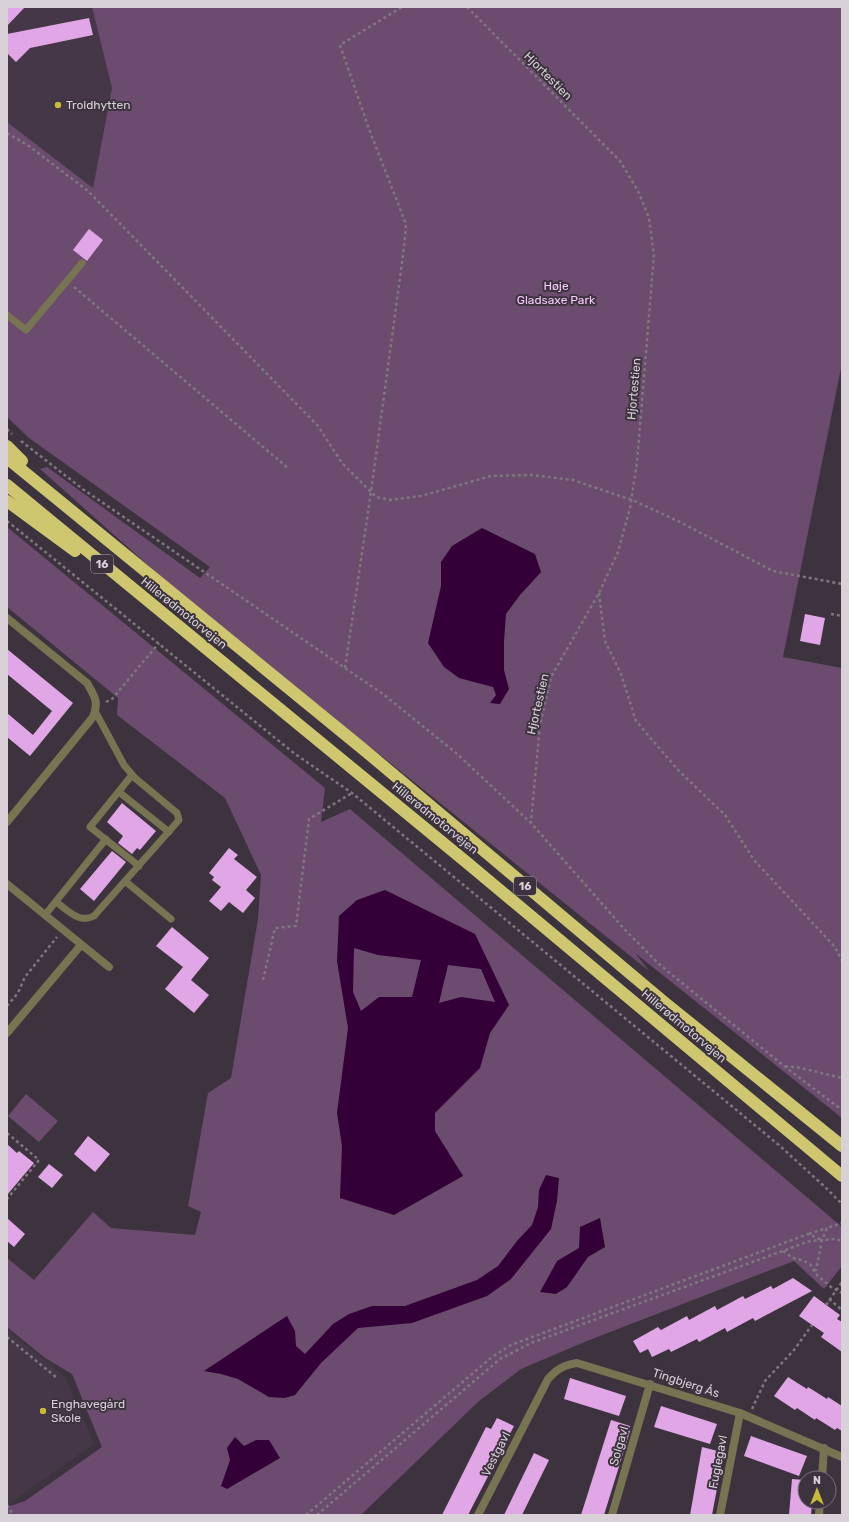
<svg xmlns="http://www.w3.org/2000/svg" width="849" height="1522" viewBox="0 0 849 1522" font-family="Rubik,sans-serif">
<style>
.built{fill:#463748}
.green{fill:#6b4b6e}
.water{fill:#330038;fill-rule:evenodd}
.building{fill:#e1a6e6}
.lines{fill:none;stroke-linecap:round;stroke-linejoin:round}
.path{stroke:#7f7780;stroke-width:2.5;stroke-dasharray:3 3;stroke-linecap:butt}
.service{stroke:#777452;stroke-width:7}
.minor{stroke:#777452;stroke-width:8}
.motorway{stroke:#cfc76f;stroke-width:12}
.poi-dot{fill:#c7bb3b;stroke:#3d333e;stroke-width:1.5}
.labels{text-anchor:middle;stroke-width:4;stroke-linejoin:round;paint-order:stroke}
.shield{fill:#3d333e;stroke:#aaa2aa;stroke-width:1}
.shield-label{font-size:11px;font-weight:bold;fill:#d8d1d8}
.street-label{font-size:12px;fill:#d8d1d8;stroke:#3d333e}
.poi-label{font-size:12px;fill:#d8d1d8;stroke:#3d333e;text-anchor:start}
.park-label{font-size:12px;fill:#facbfe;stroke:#3d333e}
</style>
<rect width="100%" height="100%" fill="#3d333e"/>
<!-- built -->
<path class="built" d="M7 7H92L112 88 93 188 7 122Z
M7 1329 65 1377 94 1444 7 1505Z"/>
<!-- green -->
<path class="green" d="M92 7H842V363L783 657 842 668V1118L635 953 649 971 287 680 168 583 40 469 47 467 200 578 210 567 29 438 7 417V122L93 188 112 88Z
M7 527 325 788 321 822 350 809 842 1227V1266L824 1289 794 1261 587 1341 521 1369 479 1401 361 1515H7V1507L25 1501 102 1447 72 1374 45 1358 7 1327V1258L34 1280 93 1212 111 1228 195 1235 201 1212 188 1206 208 1093 231 1078 258 919 261 875 225 798 117 715 118 698 7 607Z
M26 1094 58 1121 39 1142 8 1116Z"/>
<!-- water -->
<path class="water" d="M482 528 535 554 541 572 520 595 506 614 504 642V670L509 689 500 704 490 703 496 695 493 687 459 678 444 667 428 643 441 586V562L452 546Z
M385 890 475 934 509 1005 490 1033 480 1068 435 1113V1131L463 1176 394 1215 340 1198 342 1146 337 1113 348 1028 337 961 339 916 357 900ZM354 948 378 955 421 960 412 997H379L361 1011 353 992ZM448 965 481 969 495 1002 461 997 439 1003Z
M546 1175 559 1178 557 1201 551 1229 511 1279 487 1296 412 1323 358 1328 321 1363 295 1395 285 1398 269 1397 238 1379 221 1374 204 1371 287 1316 295 1331 296 1346 305 1354 333 1324 349 1314 372 1306H405L477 1280 498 1266 517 1241 532 1225 538 1207 539 1190Z
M600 1218 605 1247 588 1257 567 1287 556 1294 540 1292 557 1261 579 1248 580 1227Z
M235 1437 244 1446 256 1440H269L280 1458 227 1489 221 1486 230 1460 227 1448Z"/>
<!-- building -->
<path class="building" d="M7 7H25L7 26Z
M89 18 93 35 30 48 16 62 7 53V34Z
M89 229 103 240 87 261 73 250Z
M805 614 825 618 820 645 800 641Z
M7 649 73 703 30 756 7 737V713L33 735 52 711 7 674Z
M122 803 156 831 140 850 137 848 132 854 118 843 123 836 107 822Z
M229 848 238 855 234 859 257 877 246 890 255 898 243 913 229 902 221 911 209 901 221 887 212 880 214 877 209 873Z
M112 851 126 862 94 901 80 889Z
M172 927 209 958 191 980 209 995 194 1013 165 989 183 967 156 946Z
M88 1136 110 1154 95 1172 74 1154Z
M7 1144 17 1153 19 1151 34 1163 7 1195Z
M49 1164 63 1175 52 1188 38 1177Z
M7 1218 25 1234 14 1247 7 1241Z
M793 1278 812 1291 755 1321 753 1318 727 1332 725 1328 699 1342 697 1339 671 1352 669 1349 652 1357 648 1349 640 1353 633 1341 658 1327 661 1330 687 1316 689 1320 715 1306 717 1310 743 1296 745 1299 771 1286 773 1289Z
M814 1296 840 1315 837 1319 842 1322V1352L821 1337 824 1333 799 1316Z
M788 1377 807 1389 808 1387 827 1399 828 1397 842 1406V1431L837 1428 835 1430 816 1418 815 1420 797 1408 795 1410 774 1396Z
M570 1378 626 1396 619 1416 564 1399Z
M661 1406 717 1424 710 1444 654 1427Z
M497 1418 514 1426 468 1515H442L486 1427 491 1429Z
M611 1420 630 1426 629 1430 630 1431 613 1486 604 1515H581Z
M751 1436 807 1456 799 1476 744 1456Z
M702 1447 722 1452 723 1457 712 1515H690Z
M534 1453 549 1460 522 1515H504Z
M792 1479 805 1480V1502H812L811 1515H789Z"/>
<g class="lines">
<!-- path -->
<path class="path" d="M467 7 620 161 639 193 649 218 654 255 637 462 630 508 618 552 599 593 551 677 540 725 531 822
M7 133 29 146 88 191 318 426 342 463 376 497 390 500 421 496 491 476 531 475 573 480 632 500 680 522 773 571 842 584
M74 287 288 468
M7 429 12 434
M21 441 84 490 383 694 456 753 531 823 626 931 660 965 784 1066 842 1110
M7 521 295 754 352 793 780 1146 825 1187 842 1204
M599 593 605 641 621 674 636 721 678 770 725 815 754 860 835 947 842 961
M831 614 842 616
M345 668 371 492 404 248 406 224 369 129 340 45 402 7
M106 702 112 699 159 643
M263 980 275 928 296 926 309 819 352 793
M7 1006 18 993 25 977 57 937
M785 1066 801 1068 842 1078
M7 1133 39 1160 7 1199
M809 1234 827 1228
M783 1251 793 1258 802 1260 810 1264 817 1275 831 1287 842 1293
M814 1270H816L822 1240 827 1228 842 1223
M829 1299 842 1310
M826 1305 842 1282
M7 1337 57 1378
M752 1409 765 1381 794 1350 812 1325
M7 1505 13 1515
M306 1515 492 1357 511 1345 808 1234 822 1240
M317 1515 500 1359 531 1343 810 1241 836 1239 842 1241"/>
<!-- service -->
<path class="service" d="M7 315 26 330 82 263
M132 775 90 827 139 866
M119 792 169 832
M125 881 171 919
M56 902C68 910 79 924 94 916L179 820 177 813 135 778 124 765 95 711
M45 915 106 839"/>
<!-- minor -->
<path class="minor" d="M7 618 87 683C95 697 99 702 93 717L7 822
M7 884 109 967
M7 1033 81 945
M822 1478 824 1448
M478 1515 548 1379C557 1369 564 1365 577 1363L740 1413 842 1457
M612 1515 650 1384
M720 1515 740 1413
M819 1515 820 1502"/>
<!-- motorway -->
<path class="motorway" d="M7 446 22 461
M7 458 363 749 664 1002 842 1146
M7 485 465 861 842 1176
M7 501 75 551"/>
</g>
<!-- markers -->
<g class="poi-dot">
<circle cx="58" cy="105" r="4"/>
<circle cx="43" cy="1411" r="4"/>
</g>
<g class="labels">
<!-- shield labels -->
<g class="shield">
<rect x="91" y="555" width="22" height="18" rx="3"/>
<rect x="514" y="877" width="22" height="18" rx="3"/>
</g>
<g class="shield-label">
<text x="102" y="568">16</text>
<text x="525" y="890">16</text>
</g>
<!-- street labels -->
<g class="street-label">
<text transform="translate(548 76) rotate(45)" y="4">Hjortestien</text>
<text transform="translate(634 389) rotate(-85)" y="4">Hjortestien</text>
<text transform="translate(184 613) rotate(39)" y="4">Hillerødmotorvejen</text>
<text transform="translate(538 704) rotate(-77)" y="4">Hjortestien</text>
<text transform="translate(435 818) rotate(39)" y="4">Hillerødmotorvejen</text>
<text transform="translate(684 1026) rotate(40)" y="4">Hillerødmotorvejen</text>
<text transform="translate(686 1383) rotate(18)" y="4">Tingbjerg Ås</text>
<text transform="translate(619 1446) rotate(-74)" y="4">Solgavl</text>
<text transform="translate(496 1454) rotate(-63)" y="4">Vestgavl</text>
<text transform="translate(718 1462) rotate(-79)" y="4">Fuglegavl</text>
</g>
<!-- poi labels -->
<g class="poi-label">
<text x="66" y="109">Troldhytten</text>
<text x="51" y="1408">Enghavegård<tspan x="51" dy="14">Skole</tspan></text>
</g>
<!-- park labels -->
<g class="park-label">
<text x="556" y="290">Høje<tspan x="556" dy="14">Gladsaxe Park</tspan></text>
</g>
</g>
<!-- border -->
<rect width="849" height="1522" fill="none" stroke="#d8d1d8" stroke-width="16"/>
<!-- north arrow -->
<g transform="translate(817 1490)"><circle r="19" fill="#3d333e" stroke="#7b727c"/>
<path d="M0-3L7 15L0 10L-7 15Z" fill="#c7bb3b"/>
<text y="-6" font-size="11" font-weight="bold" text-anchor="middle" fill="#d8d1d8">N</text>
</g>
</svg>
